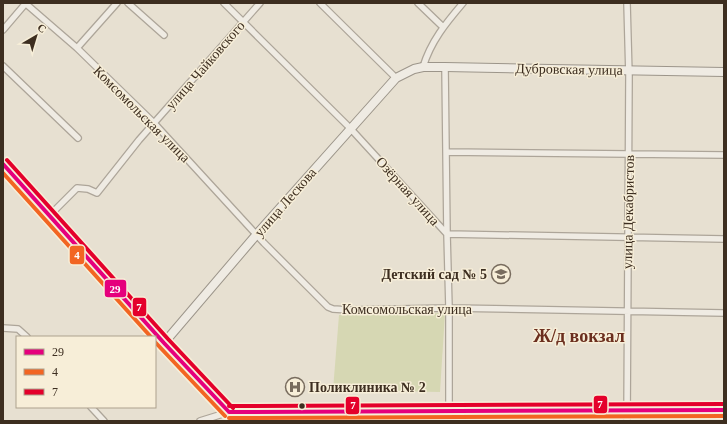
<svg xmlns="http://www.w3.org/2000/svg" width="727" height="424" viewBox="0 0 727 424" font-family="'Times New Roman',serif">
<style>
.green{fill:#d6d7b3}
.lines{fill:none;stroke-linecap:round;stroke-linejoin:round}
.street-casing{stroke:#ada599;stroke-width:8}
.secondary-casing{stroke:#9c958a;stroke-width:10}
.street{stroke:#efebe3;stroke-width:5.5}
.secondary{stroke:#efebe3;stroke-width:8}
.bus-1-casing{stroke:#f7eed8;stroke-width:7}
.bus-2-casing{stroke:#f7eed8;stroke-width:7}
.bus-3-casing{stroke:#f7eed8;stroke-width:7}
.bus-1{stroke:#e5007d;stroke-width:4}
.bus-2{stroke:#f26522;stroke-width:4}
.bus-3{stroke:#e4002b;stroke-width:4}
.bus-dot{fill:#3d2e20;stroke:#f7eed8;stroke-width:1.5}
.labels{text-anchor:middle;stroke-width:3;stroke-linejoin:round;paint-order:stroke}
.street-label{font-size:14px;fill:#3d2e20;stroke:#f7eed8}
.poi-label{font-size:14px;font-weight:bold;fill:#3d2e20;stroke:#f7eed8;text-anchor:end}
.district-label{font-size:18px;font-weight:bold;fill:#6b2e1e;stroke:#f7eed8}
.line-badge{stroke:#f7eed8;stroke-width:1.5}
.badge-label{font-size:11px;text-anchor:middle;font-weight:bold;fill:#fff}
</style>
<rect width="100%" height="100%" fill="#e7e0d1"/>
<!-- green -->
<path class="green" d="M445 313 440 392 333 390 339 315Z"/>
<g class="lines">
<defs>
<path id="street" d="M25 3 77 48 154 123 264 243 328 307 333 309 349 310 449 308 724 313
M128 3 164 35
M224 3 350 128 447 234 724 239
M320 3 396 78
M418 3 443 27
M3 30 26 3
M77 48 117 3
M3 66 78 138
M423 67C431 41 446 23 463 3
M445 67 447 234 449 308V421
M447 152 724 155
M50 215 77 188 88 189 97 193 139 140 260 3
M3 328 18 329 27 337
M91 407 104 421
M200 421 229 412 236 421
M627 421 629 76 627 3"/>
<path id="secondary" d="M3 164 164 343 229 412 724 410
M164 343 257 234 396 78 414 69 423 67H445L724 72"/>
</defs>
<!-- street casing -->
<use href="#street" class="street-casing"/>
<!-- secondary casing -->
<use href="#secondary" class="secondary-casing"/>
<!-- street -->
<use href="#street" class="street"/>
<!-- secondary -->
<use href="#secondary" class="secondary"/>
<defs>
<path id="bus-1" d="M3 164 164 343 229 412
M229 412 724 410"/>
<path id="bus-2" d="M3 173 151 337
M155 342 225 416
M229 418 724 416"/>
<path id="bus-3" d="M7 160 168 339 233 408
M229 406 724 404"/>
</defs>
<!-- bus-1 casing -->
<use href="#bus-1" class="bus-1-casing"/>
<!-- bus-2 casing -->
<use href="#bus-2" class="bus-2-casing"/>
<!-- bus-3 casing -->
<use href="#bus-3" class="bus-3-casing"/>
<!-- bus-1 -->
<use href="#bus-1" class="bus-1"/>
<!-- bus-2 -->
<use href="#bus-2" class="bus-2"/>
<!-- bus-3 -->
<use href="#bus-3" class="bus-3"/>
</g>
<!-- icons -->
<defs>
<symbol id="school-ring" viewBox="-11 -11 22 22"><circle r="9.5" fill="#f7eed8" stroke="#786c5e" stroke-width="1.5"/><path d="M0-5L7-2L0 1L-7-2ZM-4 1L0 2.5L4 1V4Q0 6-4 4Z" fill="#786c5e"/></symbol>
<symbol id="hospital-ring" viewBox="-11 -11 22 22"><circle r="9.5" fill="#f7eed8" stroke="#786c5e" stroke-width="1.5"/><path d="M-5-5h3v3.5h4V-5h3V5h-3V1.5h-4V5h-3Z" fill="#786c5e"/></symbol>
</defs>
<g fill-rule="evenodd">
<use href="#school-ring" x="490" y="263" width="22" height="22"/>
<use href="#hospital-ring" x="284" y="376" width="22" height="22"/>
</g>
<!-- markers -->
<circle class="bus-dot" cx="302" cy="406" r="3.5"/>
<g class="labels">
<!-- street labels -->
<g class="street-label">
<text transform="translate(205 65) rotate(-49)" y="5">улица Чайковского</text>
<text transform="translate(569 69) rotate(1)" y="5">Дубровская улица</text>
<text transform="translate(142 114) rotate(45)" y="5">Комсомольская улица</text>
<text transform="translate(408 191) rotate(48)" y="5">Озёрная улица</text>
<text transform="translate(285 202) rotate(-49)" y="5">улица Лескова</text>
<text transform="translate(628 212) rotate(-89)" y="5">улица Декабристов</text>
<text x="407" y="314">Комсомольская улица</text>
</g>
<!-- poi labels -->
<g class="poi-label">
<text x="487" y="279">Детский сад № 5</text>
<text x="309" y="392" text-anchor="start">Поликлиника № 2</text>
</g>
<!-- district labels -->
<g class="district-label">
<text x="579" y="342">Ж/д вокзал</text>
</g>
</g>
<g class="line-badge">
<rect x="69" y="245" width="16" height="20" rx="4" fill="#f26522"/>
<rect x="104" y="279" width="23" height="19" rx="4" fill="#e5007d"/>
<rect x="132" y="297" width="15" height="20" rx="4" fill="#e4002b"/>
<rect x="593" y="395" width="15" height="19" rx="4" fill="#e4002b"/>
<rect x="345" y="396" width="15" height="19" rx="4" fill="#e4002b"/>
</g>
<g class="badge-label">
<text x="77" y="259">4</text>
<text x="115" y="293">29</text>
<text x="139" y="311">7</text>
<text x="600" y="408">7</text>
<text x="353" y="409">7</text>
</g>
<!-- border -->
<rect width="727" height="424" fill="none" stroke="#3d2e20" stroke-width="8"/>
<!-- legend -->
<rect x="16" y="336" width="140" height="72" fill="#f7eed8" stroke="#ada18e"/>
<rect x="24" y="349" width="20" height="6" fill="#e5007d" stroke="#ada18e"/>
<text x="52" y="356" font-size="12" fill="#3d2e20">29</text>
<rect x="24" y="369" width="20" height="6" fill="#f26522" stroke="#ada18e"/>
<text x="52" y="376" font-size="12" fill="#3d2e20">4</text>
<rect x="24" y="389" width="20" height="6" fill="#e4002b" stroke="#ada18e"/>
<text x="52" y="396" font-size="12" fill="#3d2e20">7</text>
<!-- north arrow -->
<g transform="translate(36 36) rotate(38)" stroke="#f7eed8" stroke-width="3" paint-order="stroke">
<path d="M0-3L7 15L0 10L-7 15Z" fill="#3d2e20"/>
<text y="-6" font-size="11" font-weight="bold" text-anchor="middle" fill="#3d2e20">С</text>
</g>
</svg>
